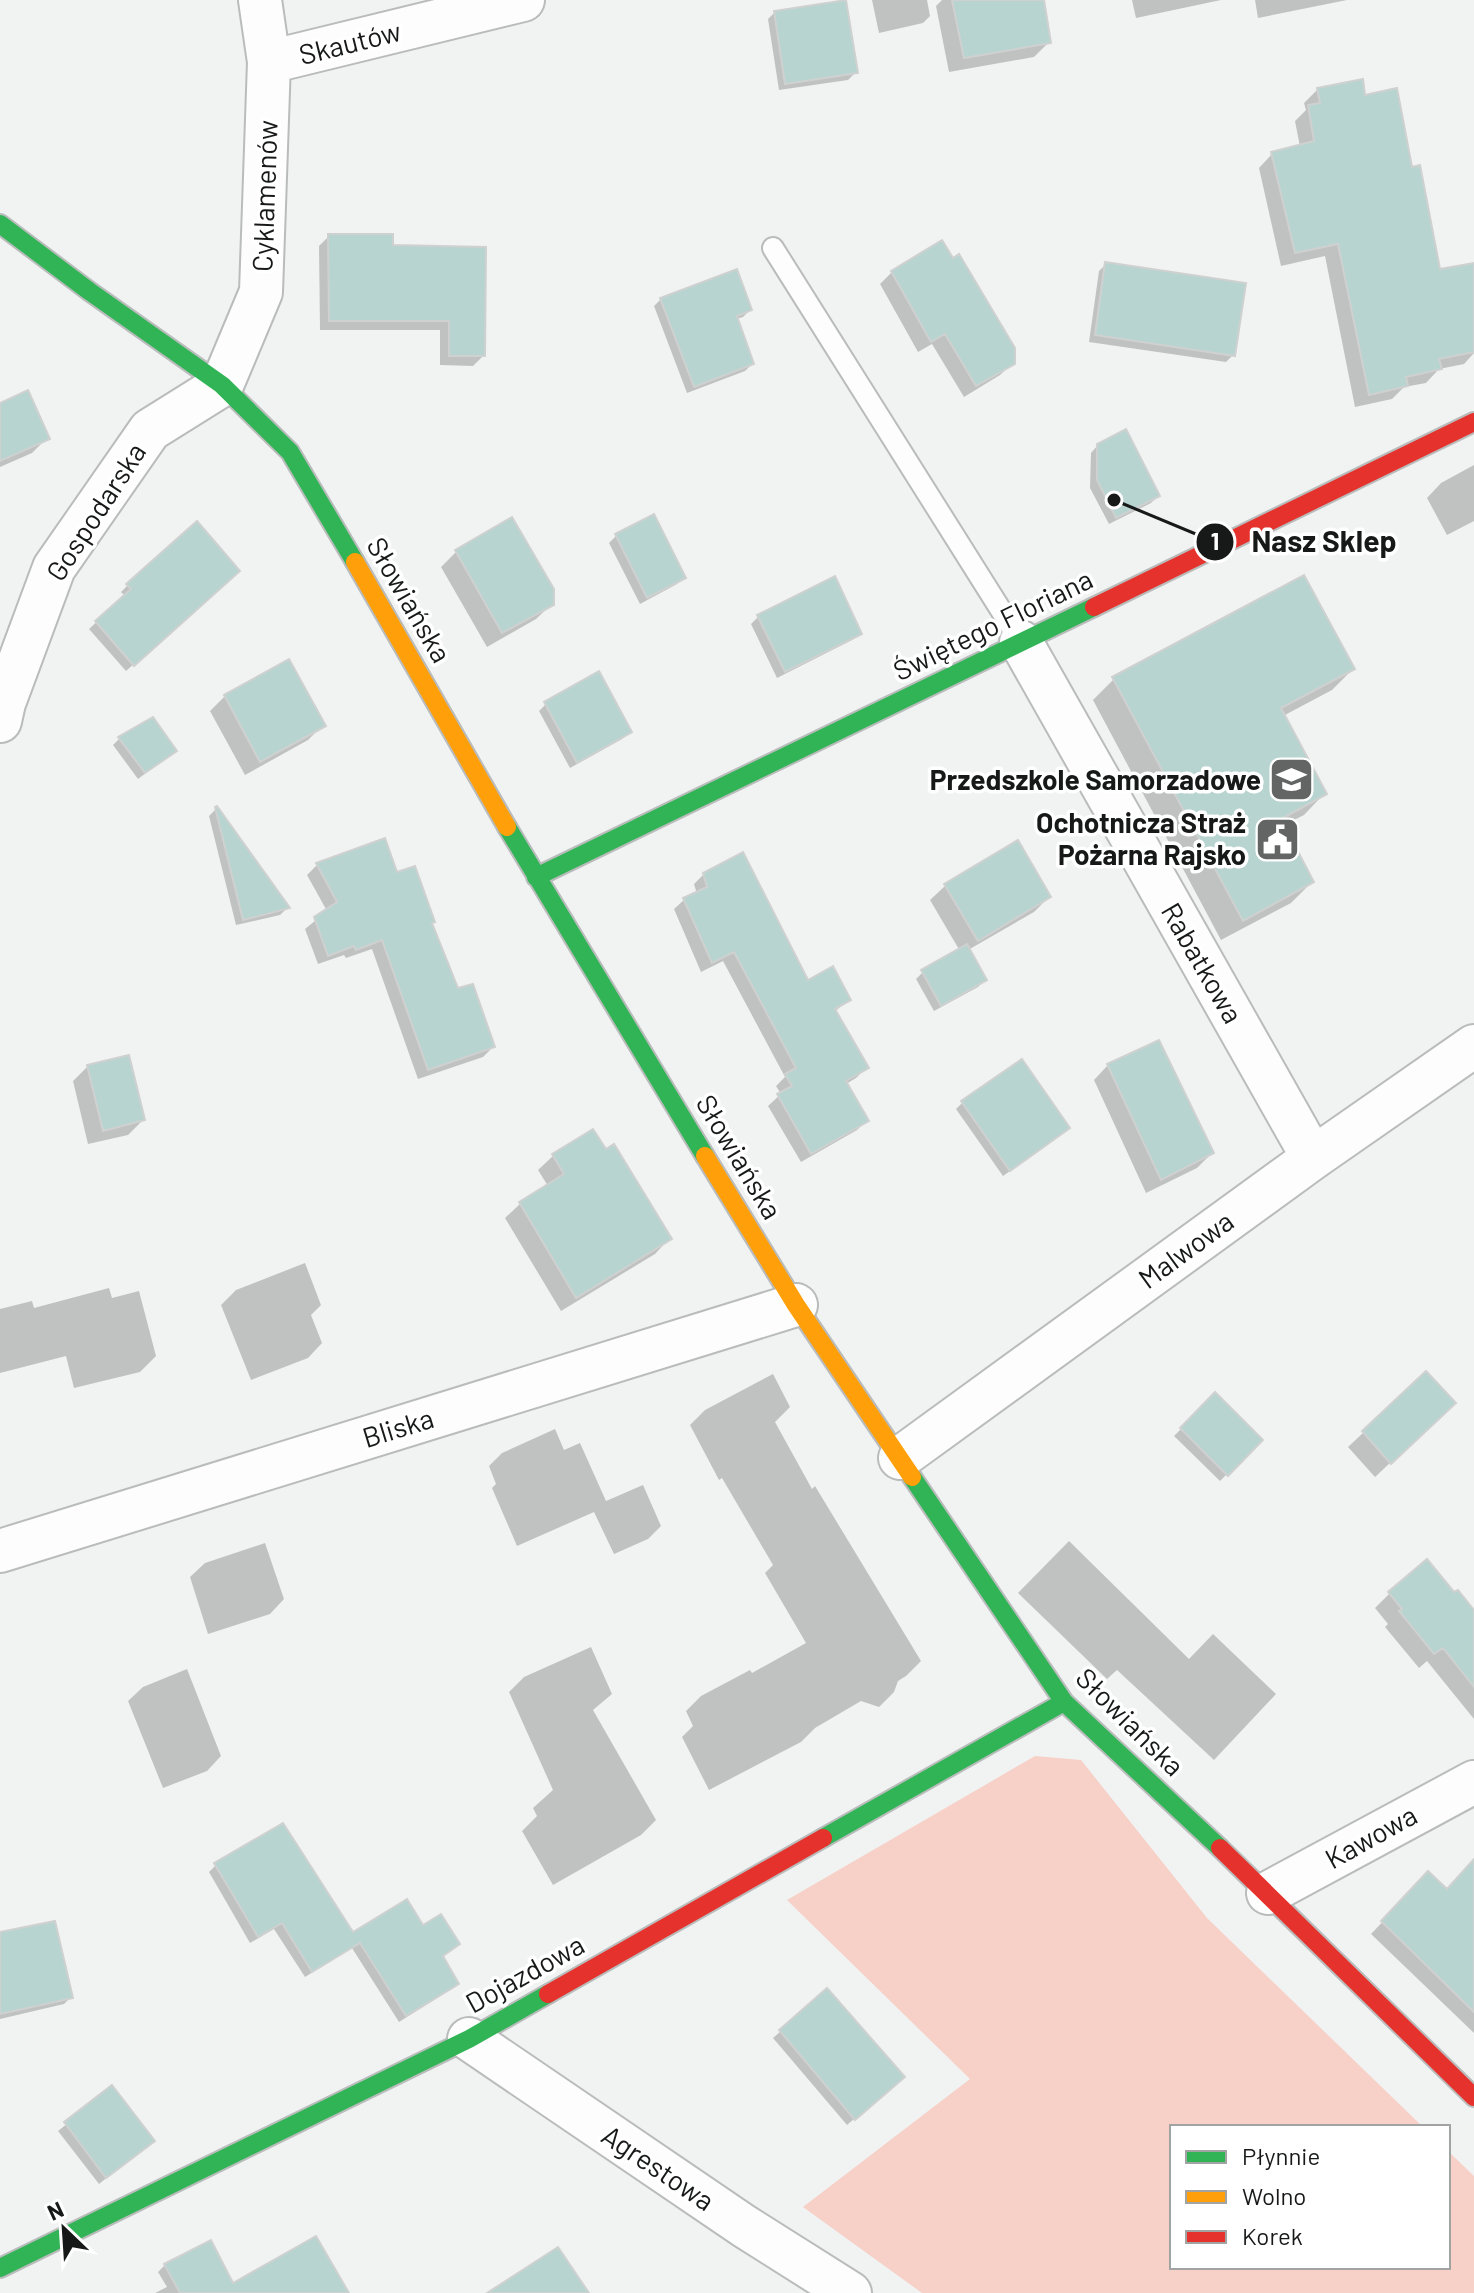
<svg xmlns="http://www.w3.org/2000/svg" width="1474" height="2293" viewBox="0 0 1474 2293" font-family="Barlow,sans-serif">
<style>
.green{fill:#f7d0c8}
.shadow{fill:#0003}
.building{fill:#b7d4d0;stroke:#cfd1d0;stroke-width:2}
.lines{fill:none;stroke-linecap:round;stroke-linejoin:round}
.lane-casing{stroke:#babcbc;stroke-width:24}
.street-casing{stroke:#babcbc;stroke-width:46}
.fast-casing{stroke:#babcbc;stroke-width:22}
.slow-casing{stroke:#babcbc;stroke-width:22}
.jam-casing{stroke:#babcbc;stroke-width:22}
.lane{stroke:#fdfdfd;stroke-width:20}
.street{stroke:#fdfdfd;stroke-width:42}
.fast{stroke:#30b455;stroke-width:18}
.slow{stroke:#ff9f0a;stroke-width:18}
.jam{stroke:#e5322d;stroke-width:18}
.labels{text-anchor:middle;stroke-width:7;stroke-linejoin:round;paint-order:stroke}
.street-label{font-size:28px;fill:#171918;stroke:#fff}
.poi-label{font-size:28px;font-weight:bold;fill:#171918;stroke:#fff;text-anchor:end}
.leader{fill:none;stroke:#171918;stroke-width:3}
.callout-dot{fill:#171918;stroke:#fff;stroke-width:3}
.mark-label{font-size:24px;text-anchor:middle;font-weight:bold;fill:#fff}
.callout-label{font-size:30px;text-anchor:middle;font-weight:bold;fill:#171918;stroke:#fff;stroke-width:7;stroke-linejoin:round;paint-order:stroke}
</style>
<rect width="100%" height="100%" fill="#f0f3f2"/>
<!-- green -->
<path class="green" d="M1035 1756 1081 1760 1207 1918 1423 2127H1172V2267H1448V2151L1474 2176V2293H922L803 2207 970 2079 787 1900Z"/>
<!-- shadow -->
<path class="shadow" d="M872 0H927L930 16 923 23 879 33Z
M942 0H1042L1049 42 1034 57 949 72 936 6Z
M1132 0H1221L1136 18Z
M1255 0H1347L1258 18Z
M775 12 855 73 848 80 779 90 768 19Z
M1318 89 1363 98 1410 169 1438 271 1474 265V353L1464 364 1439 369 1426 383 1404 387 1392 399 1355 407 1325 256 1281 266 1259 168 1272 154 1300 147 1295 121 1306 110 1304 103Z
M329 236 391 247 483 356 473 366 440 365V330H320L319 246Z
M1106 264 1233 355 1226 362 1089 342 1099 271Z
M892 272 1013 363 1000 375 964 397 932 344 918 352 880 284Z
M661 299 750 310 743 317 736 319 752 364 745 371 687 393 654 306Z
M0 406 47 438 32 453 0 467Z
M1098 445 1158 496 1151 503 1109 524 1090 488 1091 453Z
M1474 465V521L1447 535 1427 498 1441 483Z
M653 517 684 577 677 584 640 604 609 543 616 536Z
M512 520 552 604 536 619 487 647 441 567 456 552Z
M231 578 126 671 89 629 125 596 121 592 128 585Z
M834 579 859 633 852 640 777 678 751 624 758 617Z
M1353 669 1332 690 1283 716 1324 794 1304 815 1282 826 1312 882 1291 903 1221 940 1093 700 1114 679Z
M225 696 323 725 308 740 245 775 210 711Z
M546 704 629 732 622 739 570 768 539 711Z
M120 738 167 757 138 779 113 745Z
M216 809 287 908 280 915 236 925 209 816Z
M384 841 396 875 430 924 457 991 493 1047 483 1057 418 1079 372 949 346 958 344 955 318 964 305 929 327 911 307 875 317 865Z
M704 874 807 983 849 1000 834 1012 866 1068 856 1078 846 1084 867 1120 857 1130 801 1162 768 1106 781 1094 776 1086 785 1077 723 961 701 972 674 909 685 899 697 894 694 884Z
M945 886 1049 897 1034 912 968 950 984 980 978 987 934 1011 916 979 923 972 960 951 930 900Z
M1108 1065 1212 1153 1197 1168 1146 1193 1094 1080Z
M88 1066 143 1120 128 1135 88 1144 73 1081Z
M963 1102 1061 1134 1003 1176 956 1109Z
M592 1131 669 1239 655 1254 561 1311 505 1218 520 1204 548 1186 538 1170 553 1156Z
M305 1263 321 1305 311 1315 322 1343 308 1358 251 1380 221 1305 236 1290Z
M109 1288 112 1298 139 1291 156 1356 140 1372 74 1388 66 1356 0 1373V1309L32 1301 34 1308Z
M773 1374 790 1407 775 1422 812 1489 815 1486 921 1661 906 1676 898 1681 894 1692 879 1707 861 1701 815 1728 801 1742 709 1790 682 1737 693 1726 686 1711 701 1696 750 1670 752 1673 806 1643 765 1573 773 1565 722 1478 719 1480 690 1425 705 1410Z
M1426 1374 1438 1418 1375 1477 1348 1447Z
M1215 1395 1261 1440 1220 1481 1174 1436Z
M555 1429 564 1450 580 1443 606 1501 643 1485 661 1526 648 1539 614 1554 594 1512 517 1546 492 1488 496 1484 489 1466 502 1453Z
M1069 1541 1189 1659 1213 1634 1276 1694 1214 1760 1117 1670 1107 1679 1018 1593Z
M265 1543 284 1599 270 1614 208 1634 190 1577 205 1563Z
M1389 1594 1454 1595 1474 1613V1719L1427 1661 1419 1668 1385 1627 1388 1624 1375 1608Z
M591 1647 612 1694 593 1710 656 1820 641 1835 553 1885 522 1831 537 1816 533 1808 553 1790 509 1692 524 1677Z
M187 1669 221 1756 207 1771 163 1788 128 1701 143 1687Z
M1474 1860V2033L1371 1934 1428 1874 1446 1891Z
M216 1865 353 1934 458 1944 441 1957 457 1983 450 1990 399 2022 352 1948 305 1977 274 1929 250 1943 209 1872Z
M0 1934 71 1997 64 2004 0 2019Z
M827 1991 895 2084 847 2125 773 2038Z
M112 2088 145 2147 99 2184 58 2131Z
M165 2265 236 2293H155L167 2287 158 2272Z"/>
<!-- building -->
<path class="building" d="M846 0 858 73 785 84 774 11Z
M952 0H1044L1051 43 964 58Z
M1363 79 1365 95 1397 88 1412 167 1420 165 1440 269 1474 263V352L1439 359 1442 369 1406 377 1408 386 1369 395 1338 244 1295 253 1271 152 1314 141 1308 105 1320 103 1317 88Z
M328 234H393V245L486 247 485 356H449V321H329Z
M942 240 953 258 959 254 1015 348V364L976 386 945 334 931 342 891 271Z
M1105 262 1246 283 1235 356 1095 335Z
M737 269 752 310 737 316 754 364 694 387 660 298Z
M28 390 50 439 0 461V403Z
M1126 429 1160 496 1116 518 1097 480V444Z
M654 514 686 578 647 598 615 534Z
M512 517 554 589V605L502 633 455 550Z
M197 521 240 571 134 666 95 621 131 589 126 584Z
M1304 575 1355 669 1281 708 1327 794 1281 819 1314 882 1243 921 1112 677Z
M835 576 862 634 785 672 757 615Z
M289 659 326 726 260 762 224 695Z
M599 671 632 732 577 763 544 702Z
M153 717 177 751 145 773 118 737Z
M217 806 290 908 243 920 215 807Z
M385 838 397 872 415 866 435 922 432 923 458 988 473 984 495 1047 428 1070 382 940 356 950 354 946 328 956 314 917 337 902 316 863Z
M1018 840 1051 897 978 941 944 884Z
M743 852 808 980 833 966 851 1000 835 1009 869 1068 846 1081 869 1121 811 1154 777 1094 792 1086 785 1074 796 1068 734 952 712 963 683 898 707 887 703 873Z
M967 944 987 980 941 1006 921 970Z
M1159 1040 1214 1153 1161 1180 1107 1064Z
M129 1055 145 1120 103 1131 87 1065Z
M1022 1059 1070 1128 1010 1171 961 1101Z
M593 1129 606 1149 614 1144 672 1239 576 1298 519 1202 564 1174 552 1154Z
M1426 1371 1456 1403 1391 1464 1362 1431Z
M1215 1392 1263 1440 1228 1476 1180 1428Z
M1427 1559 1454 1592 1458 1590 1474 1610V1687L1443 1648 1434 1654 1399 1611 1402 1609 1388 1592Z
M283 1823 353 1932 407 1899 423 1925 441 1914 460 1944 443 1956 459 1984 406 2016 360 1943 312 1972 282 1923 258 1937 214 1863Z
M1474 1859V2012L1381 1921 1428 1871 1447 1889Z
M55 1921 73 1998 0 2014V1932Z
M827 1988 905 2077 855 2120 779 2030Z
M112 2085 155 2141 106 2178 64 2122Z
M316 2236 349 2293H180L164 2264 211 2240 233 2283Z
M558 2247 589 2293H487Z"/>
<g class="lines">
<defs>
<path id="lane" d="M773 248 1021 642"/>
<path id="street" d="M269 62 523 0
M1021 642 1313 1158
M0 721 4 703 54 568 150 430 222 385 261 292 269 62 260 0
M900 1458 1313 1158 1474 1046
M0 1551 796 1305
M1268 1893 1474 1782
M469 2039 744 2226 850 2293"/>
<path id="fast" d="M0 224 89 291 222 385 290 452 355 562
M507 827 705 1156
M536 877 1094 607
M912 1477 1064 1702 1220 1848
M823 1838 1064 1702
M0 2268 469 2039 548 1994"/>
<path id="slow" d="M355 562 507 827
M705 1156 796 1305 912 1477"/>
<path id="jam" d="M1094 607 1474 422
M1220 1848 1474 2097
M548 1994 823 1838"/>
</defs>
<!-- lane casing -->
<use href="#lane" class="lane-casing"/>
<!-- street casing -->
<use href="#street" class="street-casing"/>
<!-- fast casing -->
<use href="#fast" class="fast-casing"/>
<!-- slow casing -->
<use href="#slow" class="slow-casing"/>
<!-- jam casing -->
<use href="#jam" class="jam-casing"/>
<!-- lane -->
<use href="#lane" class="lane"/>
<!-- street -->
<use href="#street" class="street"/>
<!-- fast -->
<use href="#fast" class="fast"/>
<!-- slow -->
<use href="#slow" class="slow"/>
<!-- jam -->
<use href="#jam" class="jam"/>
</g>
<!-- icons -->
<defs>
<symbol id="school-square" viewBox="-11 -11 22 22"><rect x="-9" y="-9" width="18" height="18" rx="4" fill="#636564" stroke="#fff"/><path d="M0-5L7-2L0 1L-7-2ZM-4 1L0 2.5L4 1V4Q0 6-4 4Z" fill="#fff"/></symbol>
<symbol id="civic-square" viewBox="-11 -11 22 22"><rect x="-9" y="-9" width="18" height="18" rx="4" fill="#636564" stroke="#fff"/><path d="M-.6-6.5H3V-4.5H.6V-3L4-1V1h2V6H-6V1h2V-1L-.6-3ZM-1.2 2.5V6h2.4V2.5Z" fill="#fff"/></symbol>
</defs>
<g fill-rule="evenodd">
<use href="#school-square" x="1266" y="754" width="51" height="51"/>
<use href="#civic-square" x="1252" y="814" width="51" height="51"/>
</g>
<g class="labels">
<!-- street labels -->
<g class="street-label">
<text transform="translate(350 43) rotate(-14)" y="10">Skautów</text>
<text transform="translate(265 196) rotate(-88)" y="10">Cyklamenów</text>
<text transform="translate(96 512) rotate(-57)" y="10">Gospodarska</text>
<text transform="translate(409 600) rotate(60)" y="10">Słowiańska</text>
<text transform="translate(993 625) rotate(-26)" y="10">Świętego Floriana</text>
<text transform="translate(1202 963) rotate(60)" y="10">Rabatkowa</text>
<text transform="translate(739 1157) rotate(59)" y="10">Słowiańska</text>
<text transform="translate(1186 1250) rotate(-36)" y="10">Malwowa</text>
<text transform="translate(398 1428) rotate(-17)" y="10">Bliska</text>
<text transform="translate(1130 1722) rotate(45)" y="10">Słowiańska</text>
<text transform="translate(1371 1837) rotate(-29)" y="10">Kawowa</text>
<text transform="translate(525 1974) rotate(-29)" y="10">Dojazdowa</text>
<text transform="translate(658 2168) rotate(34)" y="10">Agrestowa</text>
</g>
<!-- poi labels -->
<g class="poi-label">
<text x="1261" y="790">Przedszkole Samorzadowe</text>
<text x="1246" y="833">Ochotnicza Straż<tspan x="1246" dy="32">Pożarna Rajsko</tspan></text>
</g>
</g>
<!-- callouts -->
<path class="leader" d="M1114 500L1215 542"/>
<g class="callout-dot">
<circle cx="1114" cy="500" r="8"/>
<circle cx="1215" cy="542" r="20"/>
</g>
<g class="mark-label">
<text x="1215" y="550">1</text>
</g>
<g class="callout-label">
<text x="1324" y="552">Nasz Sklep</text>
</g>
<!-- legend -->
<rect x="1170" y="2125" width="280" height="144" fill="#ffffff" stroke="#a2a3a3" stroke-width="2"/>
<rect x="1186" y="2151" width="40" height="12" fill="#30b455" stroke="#a2a3a3" stroke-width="2"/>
<text x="1242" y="2165" font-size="24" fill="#171918">Płynnie</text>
<rect x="1186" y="2191" width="40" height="12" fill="#ff9f0a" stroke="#a2a3a3" stroke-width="2"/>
<text x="1242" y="2205" font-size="24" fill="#171918">Wolno</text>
<rect x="1186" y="2231" width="40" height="12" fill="#e5322d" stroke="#a2a3a3" stroke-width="2"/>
<text x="1242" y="2245" font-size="24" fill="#171918">Korek</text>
<!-- north arrow -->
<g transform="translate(64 2229) rotate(335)" stroke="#ffffff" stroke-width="6" paint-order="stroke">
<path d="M0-6L14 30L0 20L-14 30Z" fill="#171918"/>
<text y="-12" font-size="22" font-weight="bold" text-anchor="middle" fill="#171918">N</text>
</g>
</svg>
